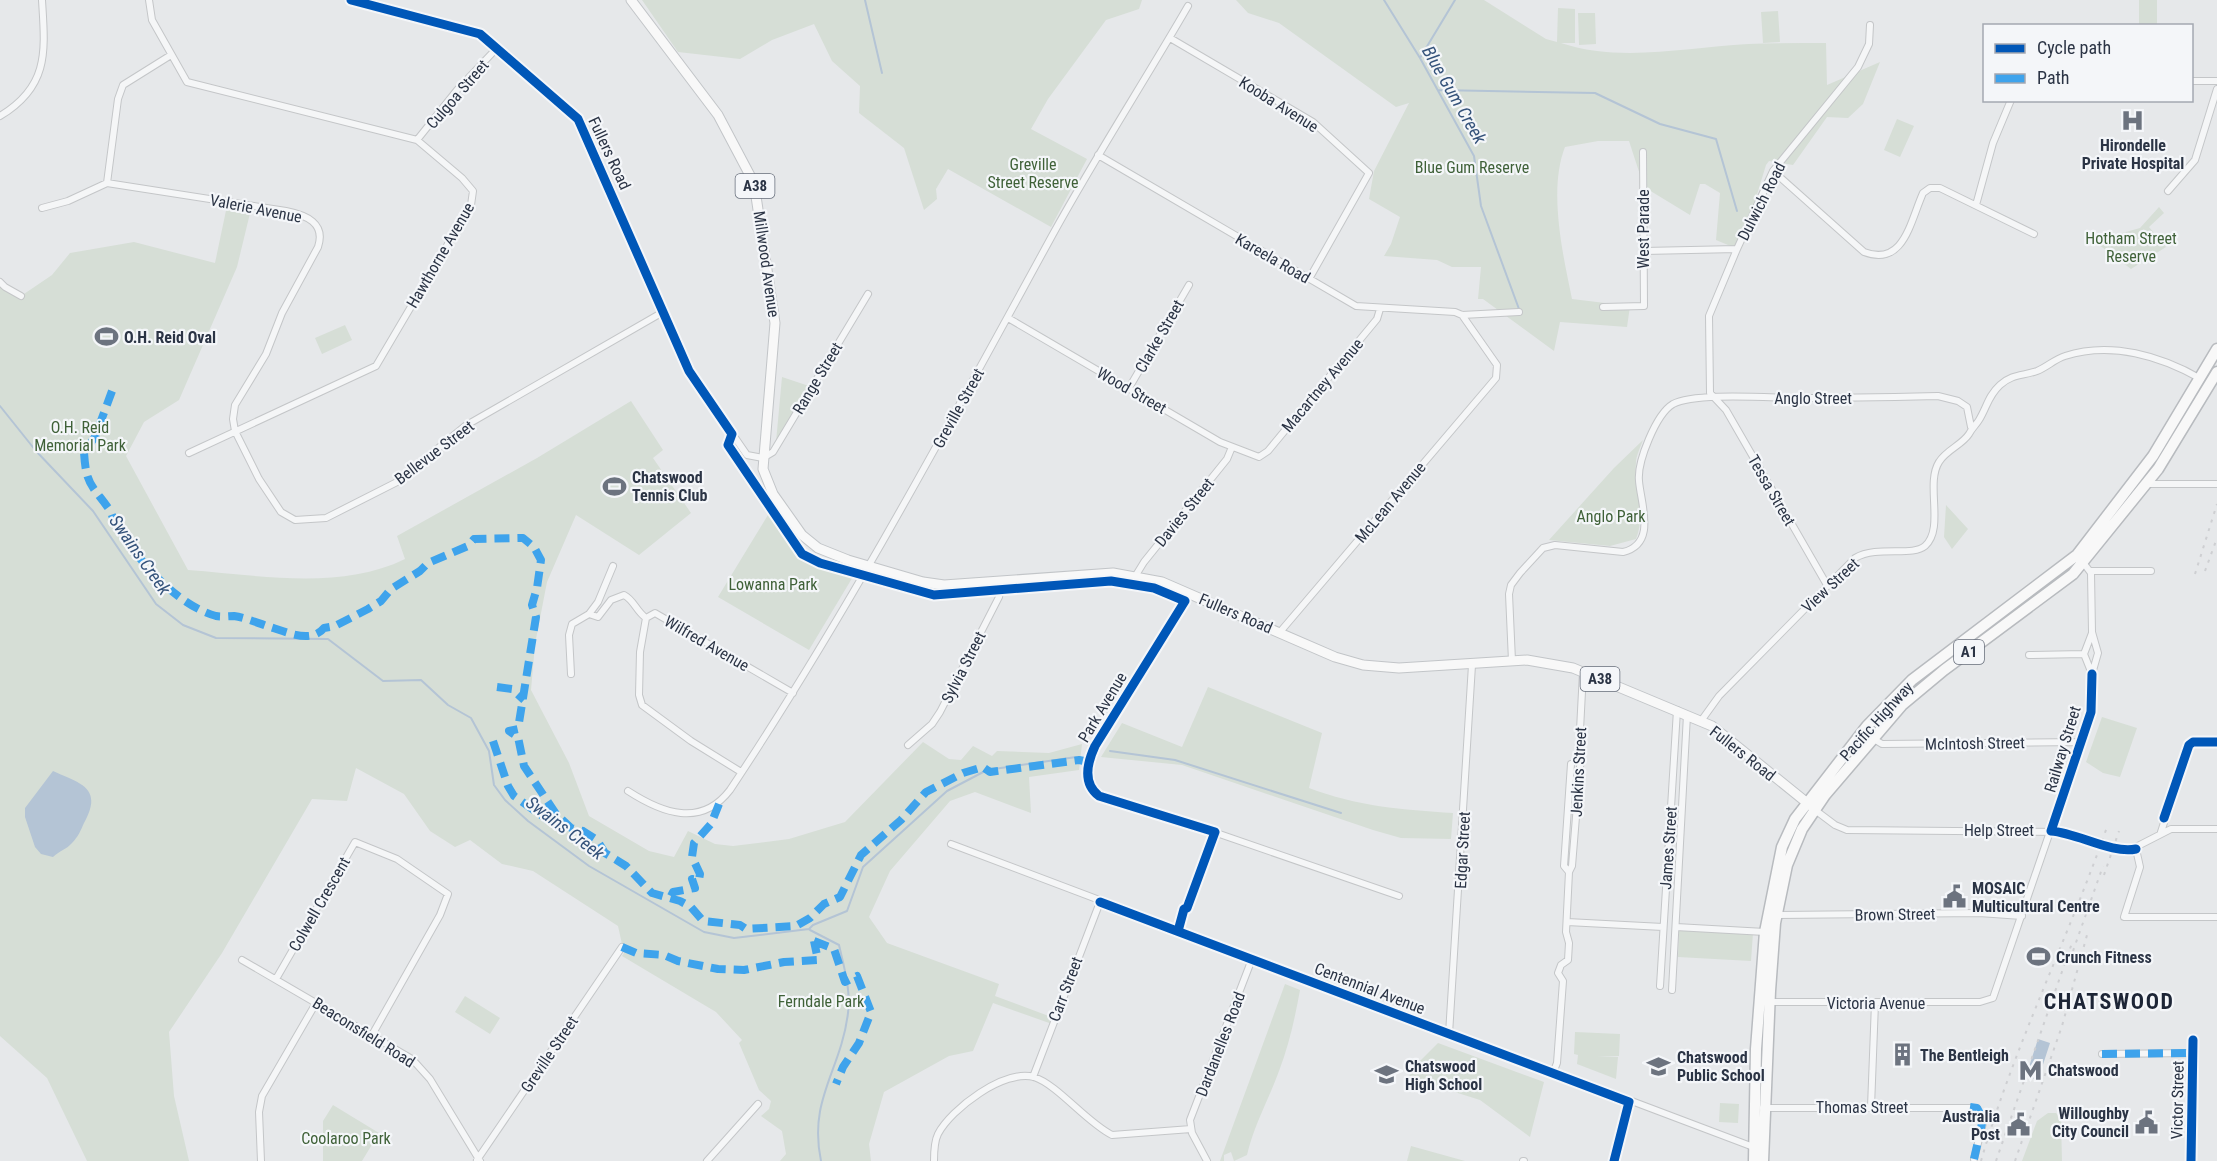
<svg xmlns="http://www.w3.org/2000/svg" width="2217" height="1161" viewBox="0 0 2217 1161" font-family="'Roboto Condensed',sans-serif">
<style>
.green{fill:#d6ded6}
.water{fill:#b4c4d5}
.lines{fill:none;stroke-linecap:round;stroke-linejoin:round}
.stream{stroke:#b4c4d5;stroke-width:2}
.street-casing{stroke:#c4c6c8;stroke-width:8}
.primary-casing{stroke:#c2c5c8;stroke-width:11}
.highway-casing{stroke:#b8bbbf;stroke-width:13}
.street{stroke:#f5f6f7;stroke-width:6}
.primary{stroke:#f8f8f8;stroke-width:9}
.highway{stroke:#f8f8f8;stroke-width:10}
.rail{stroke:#cecfd2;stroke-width:2;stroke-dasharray:3 6;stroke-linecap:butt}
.quiet{stroke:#3ea3ec;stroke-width:8;stroke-dasharray:15 8;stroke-linecap:butt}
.cycleway-casing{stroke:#f4f6f9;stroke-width:13}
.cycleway{stroke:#0057b8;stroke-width:9}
.labels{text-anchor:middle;stroke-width:4.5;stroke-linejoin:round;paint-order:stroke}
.shield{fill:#f4f6f9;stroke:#676e7b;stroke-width:1.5}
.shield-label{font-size:15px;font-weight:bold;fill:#2b3445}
.street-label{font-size:16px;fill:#2b3445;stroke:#f4f6f9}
.poi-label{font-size:16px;font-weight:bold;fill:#2b3445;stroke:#f4f6f9;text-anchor:start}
.park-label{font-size:16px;fill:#3f6138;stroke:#f4f6f9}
.water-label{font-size:18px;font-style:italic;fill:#34527a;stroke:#f4f6f9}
.district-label{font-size:22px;font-weight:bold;letter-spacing:1.5px;fill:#1d2536;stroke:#f4f6f9}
</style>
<rect width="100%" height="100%" fill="#e6e8ea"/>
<!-- green -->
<path class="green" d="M642 0H1142L1139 9 1106 20 1048 99 1031 129 1087 159 1051 227 948 169 936 189 937 199 924 210 904 148 859 113 860 86 832 61 814 24 772 40 740 59 678 52Z
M1236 0H1484L1546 39 1557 42 1558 8 1575 9V43H1561C1621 63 1687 47 1748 44 1774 43 1800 43 1826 43L1827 85 1880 62 1863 104 1848 118 1827 117 1793 165 1769 161 1766 165 1740 250 1716 240 1720 193 1705 184H1700L1690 215 1644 187 1629 141H1598L1565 147C1548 190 1563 255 1572 299L1630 306 1627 327 1560 322 1554 351 1483 299H1478L1481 267H1452L1437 260 1384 256 1391 244 1400 217 1369 199 1374 171 1409 103 1396 107 1279 23 1248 13Z
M2139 0H2157V24H2139Z
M1778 11 1780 42 1763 43 1761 12Z
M1578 13H1595L1596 44 1579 45Z
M1897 119 1914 126 1900 157 1884 150Z
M228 201 252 205 237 267 179 400 144 422 126 456 188 570C258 575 340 591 405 559L397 536 537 458 631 401 663 450 653 458 691 513 639 555 576 515 547 582 535 644 531 690 569 763 589 816 649 851 674 857 688 831 715 844 733 846 789 839 845 822 923 742 949 759 961 760 973 746 992 756 997 751 1049 753 1082 744 1079 770 1029 777 1031 813 975 792 950 801 890 871 869 917 887 943 999 984 995 996 1054 1018 1052 1024 993 1003 973 1051 949 1056 884 1092 869 1144 871 1161H780L786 1154 782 1131 761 1116 769 1109 771 1101 759 1090 739 1043 742 1040 716 1012 622 956 624 953 618 926 533 871 502 864 470 840 455 847 430 831 404 794 356 768 347 801 312 799 222 953 169 1032 174 1096 189 1161H87L47 1078 0 1036V282L21 296 52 275 70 253 134 242 215 263Z
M2159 207 2164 213 2149 227 2166 247 2131 269 2094 241 2140 228Z
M345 325 352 340 322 354 315 338Z
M782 377 809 386 776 442Z
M1643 440C1640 448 1636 456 1636 463 1633 492 1647 510 1636 539L1610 546 1549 540 1614 468Z
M1946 505 1968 529 1952 549 1944 537Z
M771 510 804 559 854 575 809 650 718 597Z
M1208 687 1322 733 1309 788C1356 806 1403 810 1453 813L1451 839 1401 838 1373 830 1182 765 1101 757 1122 723 1182 747Z
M2102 717 2137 728 2120 777 2103 773 2086 762Z
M1679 929 1753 933 1751 961 1678 957Z
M1285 984 1300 990C1295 1018 1289 1045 1279 1071 1269 1099 1254 1125 1247 1155L1234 1161 1231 1152 1224 1155V1161H1220Z
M465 996 500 1018 490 1034 455 1012Z
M1575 1032 1620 1034 1619 1056H1597L1618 1057 1616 1079 1577 1064 1578 1055 1574 1054Z
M1438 1043 1544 1082 1530 1137 1480 1100 1410 1078 1409 1072Z
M1720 1103 1739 1104 1738 1123 1719 1122Z
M333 1105 379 1133 362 1161H323V1121Z
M2048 1113H2056L2061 1118 2062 1161H2022L2037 1121Z
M1411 1146 1465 1161H1407Z"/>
<!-- water -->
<path class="water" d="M53 771C82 784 103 788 84 823 81 830 78 837 72 843 67 849 59 851 53 857L41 854 35 847 25 817V808Z
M2038 1039 2050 1043 2038 1080 2026 1076Z"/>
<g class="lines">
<!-- stream -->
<path class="stream" d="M865 0 882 73
M1384 0 1420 58 1474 156 1481 206 1519 309
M1420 58 1455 0
M1438 90 1595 93 1660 124 1716 139 1737 211
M0 406 36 451 93 511 156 604 183 625 216 638 328 639 383 681 421 680 448 705 471 718 489 751 494 785 505 800 528 821 589 866 704 932 734 938 809 929 813 925 847 911 863 867 947 791 987 770 1076 757
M1110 751 1175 760 1341 813
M810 930 839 945C844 967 851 990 848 1013 841 1071 808 1099 821 1161"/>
<defs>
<path id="street" d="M149 0 152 20 187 82 417 140 462 178 473 191 471 205 376 366 189 453
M351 0 480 34 578 119 689 371 747 455 763 458 773 452 868 294
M1170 38 1313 122 1369 173 1309 279
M2192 81H2217
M0 116C50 86 45 50 42 0
M417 140 457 90 497 48
M1098 155 1356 306 1455 312 1462 315 1519 312
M1773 171 1864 252C1904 267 1910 222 1923 193L1930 188H1940L2034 234
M107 183 118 99 123 85 171 55
M2168 191 2195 160 2217 89
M1976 205 1993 143 2011 100
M42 208 68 201 107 183 286 211C306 215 326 223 318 247L282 313 266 354 235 405 233 419 235 431 259 479 281 512 295 520 326 518 397 482 465 426 663 312
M1644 251 1737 249
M0 282 5 287 21 296
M1603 307 1644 306 1643 152
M1008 318 1220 442 1259 457 1268 451 1377 319 1380 309
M1129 388 1189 285
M2147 484H2217
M2082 561 2091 573 2092 632 2098 653 2092 674
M2091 571H2151
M1136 575 1144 562 1227 459 1232 447
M1827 585 1726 410 1710 393 1709 316 1737 249 1773 171 1858 67 1869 44 1870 25
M1190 594 1095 746 1087 771 1092 790 1107 799 1205 829 1399 896
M589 614 598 602 613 566
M1280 632 1496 378 1497 365 1462 315
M2084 654 2092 633
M2029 655 2084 654
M1512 661 1509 594 1511 585 1520 573 1543 548 1555 545 1623 552C1657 544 1641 505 1639 481 1637 462 1656 414 1673 404 1695 392 1772 398 1800 398 1846 398 1892 397 1938 396L1958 401 1967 407 1971 427
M571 674 569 635 572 624 589 614 598 617 611 600 624 595C634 600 636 611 646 618
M1701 721 1719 696 1855 558C1878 545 1912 557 1925 546 1945 528 1925 484 1939 462 1946 450 1962 445 1969 434 1972 428 1976 425 1979 420 1987 407 1988 396 2000 385 2012 374 2023 376 2037 371 2047 367 2055 359 2065 356 2111 341 2161 356 2201 379
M1872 738 1882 744 2081 742
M908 745 932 724 940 712 999 597 1002 581
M741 772 691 741 642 705 639 695 640 652 646 618 655 613 793 693
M628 791C662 813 701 828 730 790 849 611 950 422 1053 234 1096 156 1144 82 1188 6
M1815 810 1835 825 1847 830 2066 832 2128 851 2171 829H2217
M2161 832 2189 745 2193 742H2217
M951 844 1756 1148
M2136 849 2140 867 2124 917H2217
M1569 872 1564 866 1571 764
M1774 915 1979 913 2022 916
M1567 922 1663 927
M1676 927 1765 932
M1178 931 1215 832
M242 960 412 1059 430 1079 480 1161
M276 979 355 842 397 859 448 894 440 915 372 1035
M1660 986 1677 710
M1672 990 1687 715
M1769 1002H1980L1993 998 2091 712 2092 674 2084 654
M1449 1034 1472 665
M2102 1054 2193 1053
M1553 1073 1557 1063 1563 981 1558 973 1561 965 1568 960 1569 943 1566 932 1569 872 1572 866 1582 743 1580 730 1583 672
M1033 1077 1100 902
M1871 1107 1875 1003
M1763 1108H1977L1983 1123 1974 1159
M477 1160 622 947
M261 1161 259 1112 262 1096 316 1003
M707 1161 758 1104
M934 1161C934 1152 934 1142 938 1134 951 1109 1004 1069 1034 1077 1058 1085 1086 1122 1112 1135L1191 1129
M1207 1161 1192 1133 1190 1120 1252 959
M1523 1161H1524
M1614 1161 1629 1102
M2191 1161 2193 1040"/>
<path id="primary" d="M631 0 718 115 754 183 775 323 763 469 773 494 802 535 818 548 848 560 923 582 944 585 1113 573 1162 582 1335 657 1363 665 1399 668 1527 660 1573 668 1712 726 1811 806"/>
<path id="highway" d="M1754 1161 1756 1049 1765 932 1782 847 1795 819 1867 726 1912 680 2077 555 2153 456 2217 349
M1763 1161 1770 991 1775 923 1787 865 1802 829 1825 795 1902 705 1944 670 2073 574 2158 469 2217 372"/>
</defs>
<!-- street casing -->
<use href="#street" class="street-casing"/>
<!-- primary casing -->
<use href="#primary" class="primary-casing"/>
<!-- highway casing -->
<use href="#highway" class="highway-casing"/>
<!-- street -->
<use href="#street" class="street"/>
<!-- primary -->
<use href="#primary" class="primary"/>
<!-- highway -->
<use href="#highway" class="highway"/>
<!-- rail -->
<path class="rail" d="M2205 571 2217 538
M2195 574 2217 504
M2104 875 2119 831
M2073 951 2103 866
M1981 1161C2014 1046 2068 939 2107 827
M1996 1161 2072 943
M2015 1161 2062 1026 2087 935"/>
<!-- quiet -->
<path class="quiet" d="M112 391 95 437 84 452C86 485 91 484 109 509 112 513 113 520 116 525 138 560 176 605 216 616 222 617 229 616 234 616 246 618 258 623 270 627 287 632 311 644 324 628L335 626 368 609 381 601 391 589 420 571 428 563 468 546 474 539 523 538 534 547 541 560 537 588 532 605 536 617 518 729 509 731 518 737 524 766 556 814 571 828 583 831 597 840 605 853 626 866 652 893 680 901 691 907 703 921 740 925 746 929 796 926 810 918 824 904 840 897 861 855 901 820 926 792 963 773 983 767 990 772 1079 760 1089 762
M497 687 512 689 524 700
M493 741 508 786 514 796 548 820 562 819
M671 896 673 892 695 888 692 879 699 880 700 874 692 857 694 843 711 824 719 804
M814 941 834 949 845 982 857 976 871 1012 859 1043 843 1067 836 1084
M622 947 636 953 664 955 678 961 718 969 744 970 784 962 818 960 814 941
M2102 1054 2193 1053
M1970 1107 1977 1108 1983 1119 1974 1159"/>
<defs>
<path id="cycleway" d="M351 0 480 34 578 119 689 371 732 434 728 445 802 554 820 563 934 595 1111 581 1154 588 1185 601 1095 746C1087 763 1082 783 1099 796L1215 832 1187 908 1184 909 1178 931
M2092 674 2091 712 2051 831C2078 833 2111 854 2136 849
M2164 818 2189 745 2193 742H2217
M1100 902 1629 1102 1614 1161
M2191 1161 2193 1040"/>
</defs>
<!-- cycleway casing -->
<use href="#cycleway" class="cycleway-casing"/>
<!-- cycleway -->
<use href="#cycleway" class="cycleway"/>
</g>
<!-- icons -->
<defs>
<symbol id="hospital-bare" viewBox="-9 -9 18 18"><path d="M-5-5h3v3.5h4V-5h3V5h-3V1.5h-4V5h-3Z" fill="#6c737f" stroke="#f4f6f9" stroke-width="2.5" paint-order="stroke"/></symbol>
<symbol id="stadium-bare" viewBox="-9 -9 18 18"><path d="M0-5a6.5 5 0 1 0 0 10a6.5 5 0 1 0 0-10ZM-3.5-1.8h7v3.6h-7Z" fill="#6c737f" stroke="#f4f6f9" stroke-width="2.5" paint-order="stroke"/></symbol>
<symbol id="civic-bare" viewBox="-9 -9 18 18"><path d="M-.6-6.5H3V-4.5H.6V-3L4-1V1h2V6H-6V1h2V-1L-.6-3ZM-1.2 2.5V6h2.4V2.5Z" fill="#6c737f" stroke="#f4f6f9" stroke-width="2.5" paint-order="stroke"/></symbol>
<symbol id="building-bare" viewBox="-9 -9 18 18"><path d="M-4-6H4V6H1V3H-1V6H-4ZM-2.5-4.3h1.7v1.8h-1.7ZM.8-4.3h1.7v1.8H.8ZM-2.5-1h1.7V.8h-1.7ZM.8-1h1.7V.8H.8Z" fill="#6c737f" stroke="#f4f6f9" stroke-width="2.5" paint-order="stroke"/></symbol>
<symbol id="school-bare" viewBox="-9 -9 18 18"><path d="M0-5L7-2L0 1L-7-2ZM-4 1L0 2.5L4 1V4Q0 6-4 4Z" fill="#6c737f" stroke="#f4f6f9" stroke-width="2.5" paint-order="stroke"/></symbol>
<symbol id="metro-bare" viewBox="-9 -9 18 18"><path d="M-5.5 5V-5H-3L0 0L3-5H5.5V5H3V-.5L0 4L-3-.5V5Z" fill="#6c737f" stroke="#f4f6f9" stroke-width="2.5" paint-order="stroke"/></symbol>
</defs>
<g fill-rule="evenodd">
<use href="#hospital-bare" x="2116" y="104" width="33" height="33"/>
<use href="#stadium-bare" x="90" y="320" width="33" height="33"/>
<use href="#stadium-bare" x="598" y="470" width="33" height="33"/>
<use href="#civic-bare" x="1938" y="880" width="33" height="33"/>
<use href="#stadium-bare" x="2022" y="940" width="33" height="33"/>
<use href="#building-bare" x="1886" y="1038" width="33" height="33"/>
<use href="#school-bare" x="1642" y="1050" width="33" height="33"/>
<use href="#metro-bare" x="2014" y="1054" width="33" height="33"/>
<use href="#school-bare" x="1370" y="1058" width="33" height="33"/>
<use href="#civic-bare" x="2130" y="1106" width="33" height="33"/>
<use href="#civic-bare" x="2002" y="1108" width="33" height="33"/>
</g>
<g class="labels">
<!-- shield labels -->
<g class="shield">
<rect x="735.5" y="174" width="39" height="24" rx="4.5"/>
<rect x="1954" y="640" width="30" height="24" rx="4.5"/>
<rect x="1580.5" y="667" width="39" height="24" rx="4.5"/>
</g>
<g class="shield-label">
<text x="755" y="191">A38</text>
<text x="1969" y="657">A1</text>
<text x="1600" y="684">A38</text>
</g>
<!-- street labels -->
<g class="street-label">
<text transform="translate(457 94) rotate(-49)" y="6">Culgoa Street</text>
<text transform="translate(1279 104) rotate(32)" y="6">Kooba Avenue</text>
<text transform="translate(610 153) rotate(65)" y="6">Fullers Road</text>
<text transform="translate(1761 201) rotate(-63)" y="6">Dulwich Road</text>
<text transform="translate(256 208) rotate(11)" y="6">Valerie Avenue</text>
<text transform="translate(1643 229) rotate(-90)" y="6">West Parade</text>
<text transform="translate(440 255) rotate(-60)" y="6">Hawthorne Avenue</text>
<text transform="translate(1273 258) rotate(30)" y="6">Kareela Road</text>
<text transform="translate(767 264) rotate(82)" y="6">Millwood Avenue</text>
<text transform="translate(1159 336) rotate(-60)" y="6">Clarke Street</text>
<text transform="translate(817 378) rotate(-59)" y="6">Range Street</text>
<text transform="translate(1322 385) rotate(-50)" y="6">Macartney Avenue</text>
<text transform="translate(1132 390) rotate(30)" y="6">Wood Street</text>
<text x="1813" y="404">Anglo Street</text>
<text transform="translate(958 408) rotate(-61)" y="6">Greville Street</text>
<text transform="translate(434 452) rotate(-37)" y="6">Bellevue Street</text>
<text transform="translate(1772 490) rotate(60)" y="6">Tessa Street</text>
<text transform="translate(1390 502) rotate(-50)" y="6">McLean Avenue</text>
<text transform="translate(1184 512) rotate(-51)" y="6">Davies Street</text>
<text transform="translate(1830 585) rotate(-43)" y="6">View Street</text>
<text transform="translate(1236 613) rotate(23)" y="6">Fullers Road</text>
<text transform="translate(707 643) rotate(30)" y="6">Wilfred Avenue</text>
<text transform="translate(963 667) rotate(-63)" y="6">Sylvia Street</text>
<text transform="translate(1102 707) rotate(-59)" y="6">Park Avenue</text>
<text transform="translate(1876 721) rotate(-48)" y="6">Pacific Highway</text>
<text transform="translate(1975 743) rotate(-1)" y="6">McIntosh Street</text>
<text transform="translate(2062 749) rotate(-73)" y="6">Railway Street</text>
<text transform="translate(1743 753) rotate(38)" y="6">Fullers Road</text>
<text transform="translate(1578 772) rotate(-87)" y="6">Jenkins Street</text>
<text x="1999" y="836">Help Street</text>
<text transform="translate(1668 848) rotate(-86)" y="6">James Street</text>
<text transform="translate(1462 850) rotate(-87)" y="6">Edgar Street</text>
<text transform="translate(319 904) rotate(-60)" y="6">Colwell Crescent</text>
<text transform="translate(1895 914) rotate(-1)" y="6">Brown Street</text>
<text transform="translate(1370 988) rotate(21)" y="6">Centennial Avenue</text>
<text transform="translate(1065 989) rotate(-69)" y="6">Carr Street</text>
<text x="1876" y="1009">Victoria Avenue</text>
<text transform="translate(364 1032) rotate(32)" y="6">Beaconsfield Road</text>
<text transform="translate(1220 1044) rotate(-69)" y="6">Dardanelles Road</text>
<text transform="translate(549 1054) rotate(-56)" y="6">Greville Street</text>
<text transform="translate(2177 1100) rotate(-89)" y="6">Victor Street</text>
<text x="1862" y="1113">Thomas Street</text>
</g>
<!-- poi labels -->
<g class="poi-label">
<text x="2133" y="151" text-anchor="middle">Hirondelle<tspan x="2133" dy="18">Private Hospital</tspan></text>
<text x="124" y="343">O.H. Reid Oval</text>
<text x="632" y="483">Chatswood<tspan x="632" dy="18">Tennis Club</tspan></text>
<text x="1972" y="894">MOSAIC<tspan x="1972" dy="18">Multicultural Centre</tspan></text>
<text x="2056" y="963">Crunch Fitness</text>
<text x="1920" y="1061">The Bentleigh</text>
<text x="1677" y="1063">Chatswood<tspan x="1677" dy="18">Public School</tspan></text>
<text x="1405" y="1072">Chatswood<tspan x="1405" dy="18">High School</tspan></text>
<text x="2048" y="1076">Chatswood</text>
<text x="2129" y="1119" text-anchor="end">Willoughby<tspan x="2129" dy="18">City Council</tspan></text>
<text x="2000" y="1122" text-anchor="end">Australia<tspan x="2000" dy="18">Post</tspan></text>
</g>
<!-- park labels -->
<g class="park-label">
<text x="1033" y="170">Greville<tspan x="1033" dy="18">Street Reserve</tspan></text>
<text x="1472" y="173">Blue Gum Reserve</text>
<text x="2131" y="244">Hotham Street<tspan x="2131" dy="18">Reserve</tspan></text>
<text x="80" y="433">O.H. Reid<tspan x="80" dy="18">Memorial Park</tspan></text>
<text x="1611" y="522">Anglo Park</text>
<text x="773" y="590">Lowanna Park</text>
<text x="821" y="1007">Ferndale Park</text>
<text x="346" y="1144">Coolaroo Park</text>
</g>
<!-- water labels -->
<g class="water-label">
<text transform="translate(1454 95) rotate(60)" y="6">Blue Gum Creek</text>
<text transform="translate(140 555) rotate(55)" y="6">Swains Creek</text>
<text transform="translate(565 828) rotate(37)" y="6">Swains Creek</text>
</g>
<!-- district labels -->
<g class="district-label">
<text x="2109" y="1009">CHATSWOOD</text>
</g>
</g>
<!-- legend -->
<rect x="1983" y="24" width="210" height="78" fill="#f4f6f9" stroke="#a4a8b1" stroke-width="1.5"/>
<rect x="1995" y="44" width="30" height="9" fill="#0057b8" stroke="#a4a8b1" stroke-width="1.5"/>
<text x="2037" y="54" font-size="18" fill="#2b3445">Cycle path</text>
<rect x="1995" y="74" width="30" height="9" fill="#3ea3ec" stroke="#a4a8b1" stroke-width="1.5"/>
<text x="2037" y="84" font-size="18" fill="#2b3445">Path</text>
</svg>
